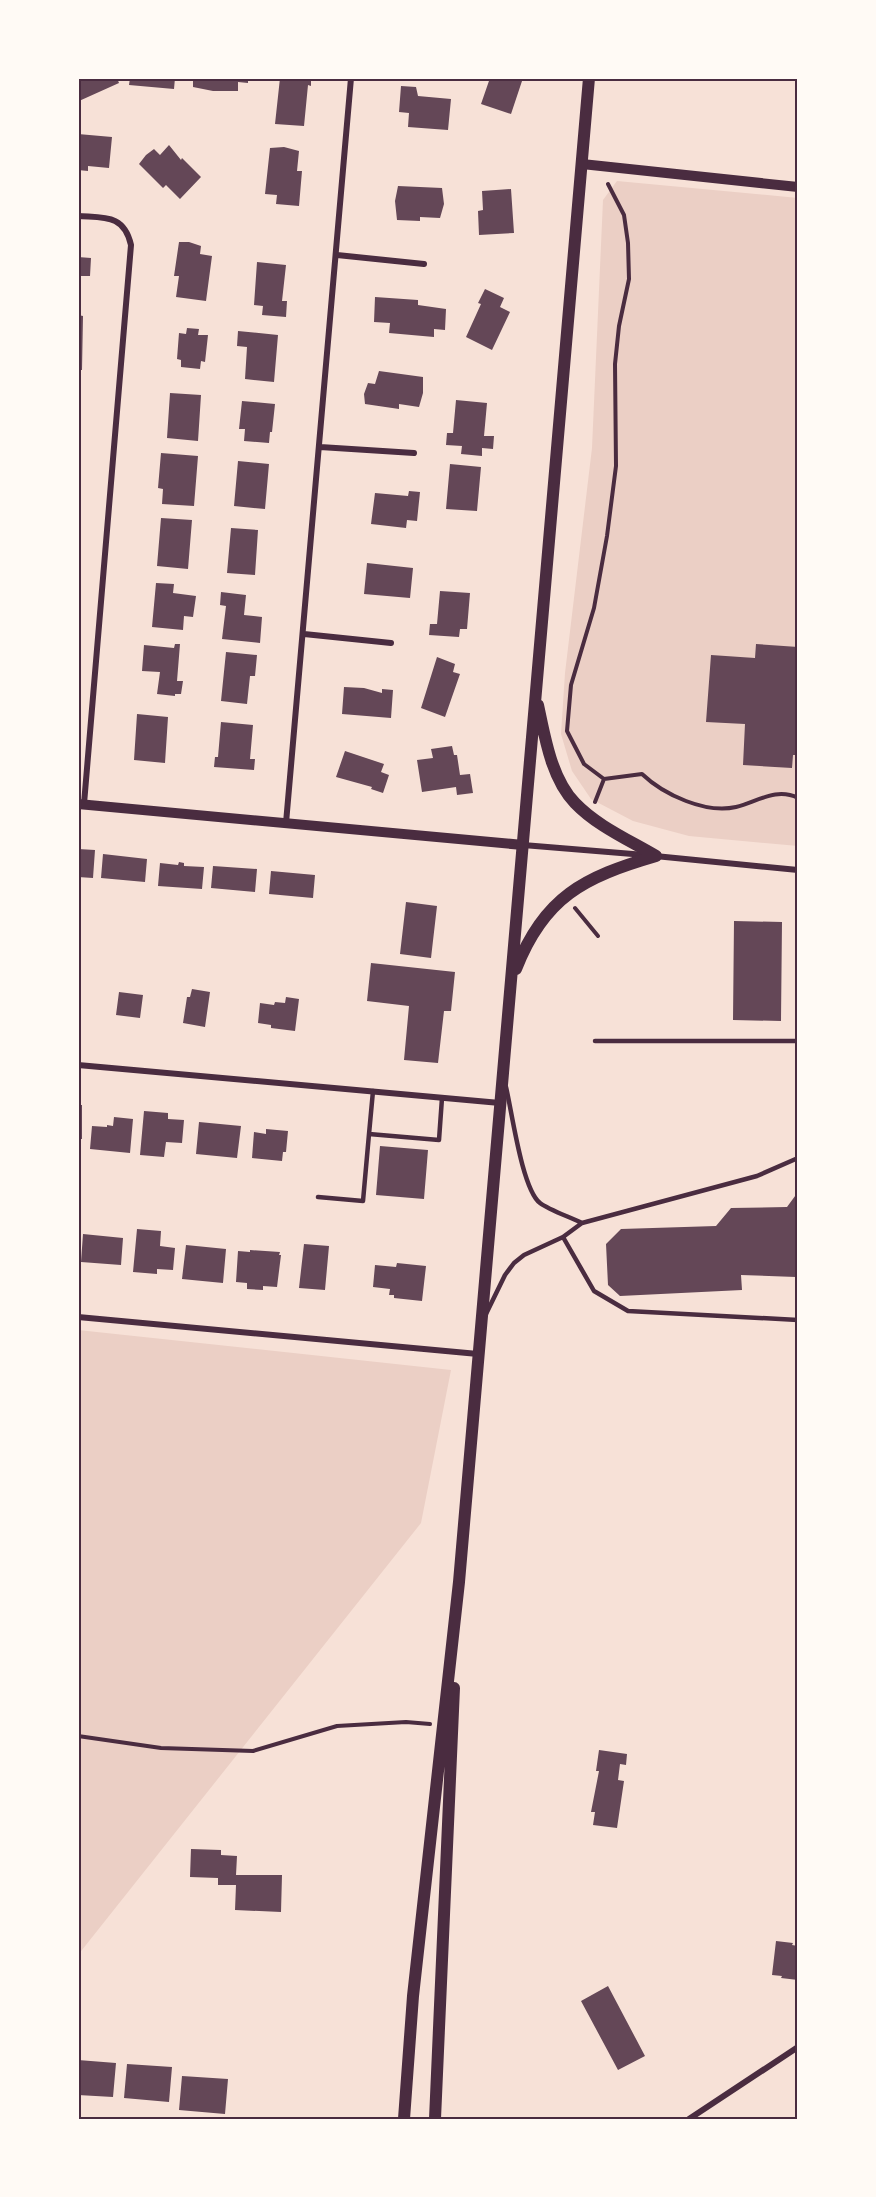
<svg xmlns="http://www.w3.org/2000/svg" width="876" height="2197" viewBox="0 0 876 2197" font-family="Jost,sans-serif">
<style>
.green{fill:#ebcfc5}
.building{fill:#644757}
.lines{fill:none;stroke-linecap:round;stroke-linejoin:round}
.path{stroke:#4a2c40;stroke-width:4}
.service{stroke:#4a2c40;stroke-width:4.5}
.minor{stroke:#4a2c40;stroke-width:6}
.tertiary{stroke:#4a2c40;stroke-width:10}
.secondary{stroke:#4a2c40;stroke-width:12}
.neatline{fill:none;stroke:#4a2c40;stroke-width:2}
</style>
<rect width="100%" height="100%" fill="#f7e1d7"/>
<!-- green -->
<path class="green" d="M617 181 798 198V846L689 836 633 821 591 799 572 771 561 734 565 673 592 448 603 200Z
M78 1330 451 1370 421 1523 78 1955Z"/>
<!-- building -->
<path class="building" d="M78 78H117L119 83 79 101Z
M130 78H175L174 89 129 85Z
M193 78H248V83L238 82V91H213L193 87Z
M280 78H311V86L308 85 304 126 275 124Z
M490 78H523L511 114 481 104Z
M401 86 416 87 418 96 451 99 448 130 408 127 409 113 399 112Z
M78 134 112 137 109 168 88 166V171L78 170Z
M169 145 181 160 182 158 201 177 180 199 166 185 163 188 139 164 146 155 154 149 160 155Z
M284 147 299 151 297 171H302L299 206 276 204 277 195 265 194 270 148Z
M398 186 442 188 444 204 440 218 420 217V221L397 220 395 201Z
M511 189 514 233 479 235 478 211 483 210 482 191Z
M179 242H189L201 246 200 254 212 256 206 301 176 297 179 276H174Z
M78 257 91 258 90 276H80V282H78Z
M257 262 286 265 282 301H287L286 317 262 315 263 306 254 305Z
M485 289 504 298 500 307 510 312 492 350 466 337 481 304 478 303Z
M375 297 418 300V305L446 309 445 330 434 329V337L389 333 390 323 374 322Z
M78 315 83 316 82 370H78Z
M187 328 199 329 198 335H208L205 362 201 361 200 369 181 367V360L177 359 179 333 186 334Z
M238 331 278 335 274 382 245 379 247 347 237 346Z
M379 371 423 377V393L419 407 399 404V409L365 404 364 394 368 383 375 384Z
M170 393 201 395 198 441 167 438Z
M456 400 487 403 484 436H494L493 449 482 448V456L461 454 462 446 446 445 447 433H453Z
M242 401 275 404 272 432H270L269 443 244 441 245 429H239Z
M161 453 198 456 194 506 162 504 163 489 158 488Z
M238 461 269 464 265 509 234 506Z
M450 464 481 467 477 511 446 509Z
M409 491 420 492 417 521 407 520 406 528 371 524 375 493 408 496Z
M161 518 192 520 188 569 157 566Z
M231 528 258 530 255 575 227 573Z
M367 563 413 568 410 598 364 594Z
M156 583 174 584 173 593 196 596 193 617 184 616 183 630 152 627Z
M440 591 470 593 467 629H460L459 637 429 635 430 624H437Z
M221 592 246 595 244 615 262 617 260 643 222 639 226 606 220 605Z
M175 644H180L177 681H183L181 694H175V696L157 694 160 672 142 671 144 645 174 648Z
M756 644 798 647V755H793L792 768 743 765 745 724 706 722 711 655 755 658Z
M226 652 257 655 255 676H250L247 704 221 701Z
M437 657 455 664 453 672 460 674 445 717 421 708Z
M344 687 364 688 382 693V689L393 690 391 718 342 714Z
M137 714 168 717 165 763 134 760Z
M221 722 253 725 250 759H255L254 770 214 767 215 757H218Z
M452 746 454 755H457L460 775 470 774 473 793 457 795 456 787 422 792 417 760 433 758 431 749Z
M345 751 384 764 381 772 389 775 383 793 371 789 372 787 336 777Z
M78 849 95 850 93 878 78 877Z
M103 854 147 859 145 882 101 878Z
M179 862 184 863V866L204 867 202 889 158 886 160 863 178 865Z
M213 866 257 869 255 892 211 888Z
M271 871 315 875 313 898 269 894Z
M406 902 437 906 431 958 400 954Z
M734 921 782 922 781 1021 733 1020Z
M371 963 455 972 451 1011H444L438 1063 404 1060 409 1006 367 1001Z
M192 989 210 992 205 1027 183 1023 187 997H190Z
M119 992 143 995 140 1018 116 1015Z
M286 997 299 999 295 1031 271 1028V1025L258 1023 260 1003 274 1005 275 1002 285 1003Z
M78 1105H82V1139H78Z
M144 1111 168 1113V1119L184 1120 182 1143 166 1142 164 1157 140 1155Z
M114 1117 133 1119 130 1153 90 1149 92 1126 107 1127V1125L113 1126Z
M199 1122 241 1126 237 1158 196 1154Z
M266 1129 288 1131 286 1152H283L282 1161 252 1158 254 1132 266 1134Z
M380 1146 428 1150 424 1199 376 1195Z
M798 1192 796 1277 741 1275 742 1290 620 1296 608 1285 606 1244 621 1229 716 1226 731 1208 787 1207Z
M137 1229 161 1231 160 1246 175 1248 173 1270 157 1269V1274L133 1272Z
M83 1234 123 1238 121 1265 81 1262Z
M304 1244 329 1246 325 1290 299 1288Z
M186 1245 226 1249 223 1283 182 1279Z
M250 1250 280 1252 279 1255H281L277 1287 263 1286V1290L247 1289V1283L236 1282 238 1251 250 1252Z
M397 1263 426 1266 422 1301 394 1298V1295H389L390 1289 373 1287 375 1265 396 1267Z
M599 1750 627 1754 626 1765 620 1764 618 1780 624 1781 617 1828 593 1825 595 1812H591L599 1771H596Z
M191 1849 221 1850V1855L237 1856 236 1875H282L281 1912 235 1910 236 1885H218V1878L190 1877Z
M776 1941 793 1943 792 1945 798 1946V1980L781 1978 782 1976 772 1975Z
M608 1986 645 2056 618 2070 581 2001Z
M78 2060 116 2063 113 2097 78 2095Z
M127 2064 172 2067 169 2102 124 2098Z
M182 2076 228 2079 225 2114 179 2110Z"/>
<g class="lines">
<!-- path -->
<path class="path" d="M604 779 642 774C664 795 706 814 736 807 757 802 776 787 798 798
M595 802 604 779 584 764 567 731 571 685 594 608 607 536 616 466 615 364 619 326 629 279 628 243 624 215 608 184
M575 908 598 936
M78 1736 161 1748 253 1751 337 1726 406 1722 430 1724"/>
<!-- service -->
<path class="service" d="M595 1041H798
M506 1087C512 1112 522 1189 540 1203 549 1210 570 1217 582 1223
M369 1134 373 1091
M318 1197 363 1201 369 1134 439 1140 442 1098
M563 1237 594 1291 628 1311 798 1320
M486 1314 505 1275 514 1263 524 1255 563 1237 582 1223 757 1176 798 1158"/>
<!-- minor -->
<path class="minor" d="M78 216C104 218 124 214 131 245L84 804
M337 255 424 264
M320 447 414 453
M304 634 391 643
M286 823 351 78
M523 845 645 855
M655 856 798 870
M78 1065 500 1103
M78 1317 478 1354
M689 2119 798 2047"/>
<!-- tertiary -->
<path class="tertiary" d="M582 164 798 187
M78 804 523 845"/>
<!-- secondary -->
<path class="secondary" d="M538 705C545 737 551 778 575 803 597 826 629 840 656 856
M516 969C544 897 584 877 656 856
M404 2119 413 1996 459 1582 589 78
M435 2119 454 1688"/>
</g>
<!-- border -->
<rect width="876" height="2197" fill="none" stroke="#fffaf5" stroke-width="159"/>
<rect x="80" y="80" width="716" height="2038" class="neatline"/>
</svg>
